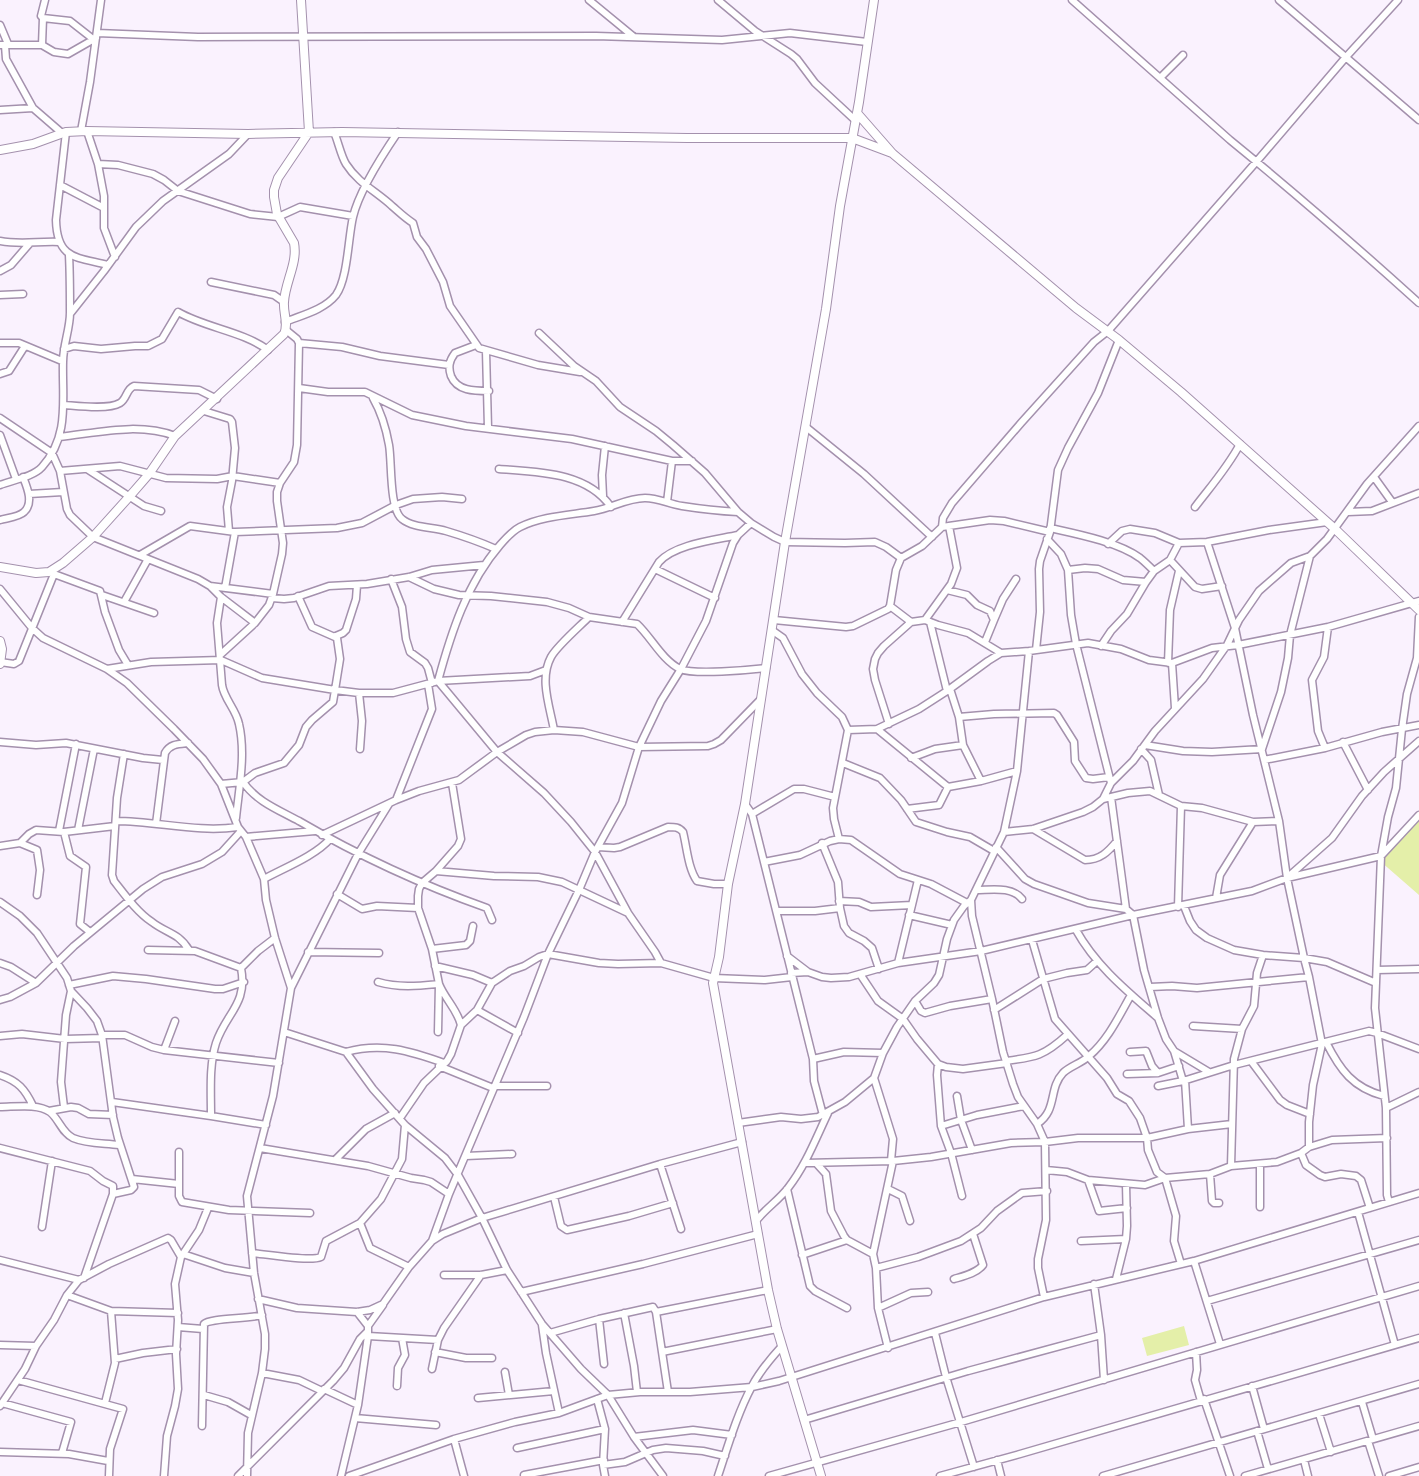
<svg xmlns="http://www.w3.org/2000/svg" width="1419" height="1476" viewBox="0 0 1419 1476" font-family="'Exo 2',sans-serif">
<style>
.green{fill:#e4efa9}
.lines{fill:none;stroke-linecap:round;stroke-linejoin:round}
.minor-casing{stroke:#a491ad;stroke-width:9}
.tertiary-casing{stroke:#a491ad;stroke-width:10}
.minor{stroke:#fff;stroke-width:6}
.tertiary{stroke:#fff;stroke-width:8}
</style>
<rect width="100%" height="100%" fill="#faf2fe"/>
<!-- green -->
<path class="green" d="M1419 816V895L1380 861Z
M1184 1326 1189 1345 1147 1356 1142 1338Z"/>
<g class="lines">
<defs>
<path id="minor" d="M589 0 634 37
M718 0 755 31 791 54 797 59 815 83 856 121
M1072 0 1230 140C1295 193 1357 247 1419 303
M1279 0 1419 120
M43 18 70 21 93 39
M0 25 8 44
M97 33 198 37 596 36 722 40 790 33 867 42
M0 45H42L54 52 68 54 96 38
M5 45 6 59 33 108
M42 45 43 18 41 16 45 0
M1160 78 1183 55
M0 110 33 108 63 134
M81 131 90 82 101 0
M87 131 98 164 104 196V228L115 257
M66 132 56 220C57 260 77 257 108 265
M334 132C338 141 341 156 346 164 358 183 377 192 392 206 399 212 405 218 413 223L417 237 426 249 443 282 450 306 479 348 538 365 580 372
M98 164 118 165 153 174 164 180 178 191 250 214 278 217 300 207 353 216
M60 185 104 208
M0 241C20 245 39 241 59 242
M0 271 11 265 30 243
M211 282 274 295 284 302
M0 295 23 294
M70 314 104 271 136 227 163 201 229 154 248 134
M285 322C302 315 324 310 336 295 348 278 348 238 353 217 359 191 383 154 398 132
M539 333 574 366 596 381 620 407 656 431 673 445 705 473 738 512 751 523 774 537 785 542 845 543 875 542 886 547 901 558
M0 343H19L62 361
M299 343 342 347 380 356 449 365
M476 345 455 353C449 361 448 367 451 376 457 391 474 391 489 391
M64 349 74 346 101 349 135 346H148L162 339 178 312C206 328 242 331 268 350
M486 351 488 428
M0 374 9 371 25 346
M299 388 328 392H365L412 415 466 426 572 439 672 461H692
M373 398C381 412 386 428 389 445 392 461 389 509 402 519 413 528 432 527 446 531 463 536 480 542 496 549
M64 405C78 406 108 410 120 403 127 399 126 389 134 386L199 390 217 399
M204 411 230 419 232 422 235 448 232 481 227 507 229 531
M0 418 52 453 60 471 67 509 70 515 93 537 198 579 210 586 221 597 255 623
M806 427 864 474 932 537
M0 435 16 479
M59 437C97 433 138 422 175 436
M87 469 144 506 161 511
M499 469C538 472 587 472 611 507
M60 471 120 466 166 478 217 479 233 476 280 483
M1374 477 1392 502
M0 485C13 480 33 477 42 467 70 436 62 399 63 362 63 345 70 329 70 313 70 294 70 274 69 255
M29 494 63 492
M603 496 602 475 605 446
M667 502 672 461
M1195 507C1211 486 1228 467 1240 444
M1348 512 1372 511 1419 493
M0 520C7 518 19 517 24 512 34 503 27 487 23 477
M942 527 990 520 1004 521 1050 532
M1050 528C1077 534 1118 542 1140 558 1145 562 1150 567 1154 571
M1047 539 1061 554 1068 570 1071 615 1076 644 1111 783
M1207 542 1235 628 1253 715 1279 821 1287 878 1304 958 1309 977 1322 1044 1313 1085 1309 1122V1147
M1108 544 1122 531 1130 529 1155 533 1179 543 1207 542 1269 530 1327 522
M140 555 190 526 235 532 337 528 362 523 396 505 413 499 442 497 462 499
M1170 560 1195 587 1202 589 1222 586
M655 569 715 598
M52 570 54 574 100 591 105 612 119 650 128 665
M1068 570 1085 568 1098 569 1123 580 1146 582
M409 577 434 589 459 595 491 596 547 602 569 608 589 617 637 624C651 637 662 660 680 669 695 675 748 670 766 668
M391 579 402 607 406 639 410 652 425 663 428 668 432 683
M210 586 273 594
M225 588 235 532
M0 589 32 628 43 638 107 669 127 683 174 729 203 759 221 784 238 827 246 837 264 879 266 900 275 938 291 988 273 1096 247 1196 254 1273 265 1334V1349L262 1373 248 1433 247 1476
M947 590 967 595 977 605 990 611 994 620 985 642
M102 595 154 613
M221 597 217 623 222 685C224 699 236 709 239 724 246 754 239 788 236 818
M272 598 284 599 294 598 329 586 367 584 409 577 432 570 484 565
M124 602 148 559
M890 606 911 622
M774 620 846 627 853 626 888 609 890 606 896 570 901 558 922 546 942 527 943 518 952 503 1021 423 1094 342 1108 331 1257 161 1346 57 1398 0
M925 620 951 584 957 568 949 526
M994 620 1003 599 1016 579
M622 622 659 562C675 544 715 540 738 535
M930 622 947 691
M773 631 783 638 802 674 817 693 842 717 848 730 833 808 834 819 839 839
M336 636 343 633 346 630 356 599 357 585
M1101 646 1111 631 1127 614 1146 582 1154 571 1170 560 1179 543
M1036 650 1040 612 1039 569 1040 561 1050 532 1058 470 1068 448 1098 393 1119 340
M220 655 255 623 269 605 273 594 282 554 283 543 277 501V492L280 483 294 462 297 445 299 343 297 339 286 330
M0 662 14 664 19 661 54 574
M1168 663 1170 610 1179 571
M1172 663 1175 708
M107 669 151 662 221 660 262 678 335 690 340 659 337 638 312 627 298 596
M438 681C451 633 467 583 500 545 506 538 512 531 520 527 542 516 570 515 594 511 612 508 627 498 645 498 658 498 669 504 682 506 701 509 719 511 738 512
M438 681 497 752 544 793 571 822 595 852 628 913 655 952 661 963
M950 689 959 717 963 745 981 781
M359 693 362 721 360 749
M959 717 994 714 1054 713 1057 715 1074 742 1075 761 1086 778 1093 779 1109 777
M889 724 875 680 873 669 875 659 878 653 884 646 911 622 925 620 938 625 968 633 1001 653
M877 729 948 787 981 781 1017 771
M554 730C550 707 539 679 551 657 557 646 579 627 589 617
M848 730 877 729 919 709 947 691 988 661 1001 653 1029 651 1088 643 1121 649 1149 660 1172 663 1212 648 1238 645 1328 627 1419 601
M0 742 36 745 66 743 143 758 163 760
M1343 742 1368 790
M1145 745 1183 751 1212 752 1262 749 1281 692 1288 658 1290 635 1310 556
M1325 748 1318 731 1312 680 1324 657 1328 627
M1141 749 1151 760 1159 795
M124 754 117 798 112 875 114 881C125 895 137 912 152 922 166 933 179 933 189 950
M911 758 935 749 963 745
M1264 760 1325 748 1382 732 1419 725
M843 763 880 778 901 800 916 822 947 832 970 837 994 851
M243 782C257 802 279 810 299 821 359 856 422 885 487 908L492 920
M221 784 243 782 255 773 284 763 299 745 306 727 312 720 333 702 335 690 359 693H393L438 681 530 676 546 670
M1111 797 1126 909
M1103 799 1128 793 1150 791 1181 806 1202 808 1253 822 1279 821
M396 800 432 709 428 684
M745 804 752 814 813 1059 814 1081 823 1115
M907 809 939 805 948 787
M752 814 794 789H804L835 797
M116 821C157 821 197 833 238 827
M156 824 165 753C170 744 178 744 188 743
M1033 829 1085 860C1100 860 1108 852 1117 841
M78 830 94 749
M59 831 76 744
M64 832 70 856 86 867 80 924 90 932
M1004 832 1017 771 1029 651
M322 835 396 800 419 791 459 780 497 752 526 735 535 732 554 730 583 732 639 747 708 746 714 744 721 740 761 699
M246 837 315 831
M20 843 37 850 40 870 37 895
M822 843 838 882 840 908 844 926 849 933 864 941 872 948 879 969
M0 846 20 843 29 834 36 830 64 832 115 826
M598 847 614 848 620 847 668 827C675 827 679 827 683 832 687 848 688 868 697 881L714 884H728
M996 847 1025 879 1034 884 1088 903 1126 909 1133 915 1144 970 1158 1018 1166 1039 1174 1051 1183 1081
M764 862 800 855 830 841 839 839 851 840 900 874 931 884 967 903
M436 871 458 846 461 839 452 783
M1289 876 1332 838 1362 796 1384 772 1419 741
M264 879C284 868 315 856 330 839
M976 890C991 890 1012 886 1022 899
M337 894 362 909 377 906 418 908
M1216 898 1220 875 1253 822
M971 900 972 916 992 999 1003 1052 1013 1084 1018 1097 1037 1124 1045 1142 1046 1220 1038 1259V1268L1044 1297
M839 901 859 902 871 907 912 905
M0 902 20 916 37 933 67 978 71 991 87 1008 97 1021 102 1035 113 1117 118 1138 134 1187 131 1190 113 1194
M1184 906 1190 921 1196 930 1207 938 1234 950 1263 955 1304 958 1327 962 1376 983
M1178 907 1181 806
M777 911H815L840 908
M909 915 952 925
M1076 930C1096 966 1127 991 1158 1018
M1032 940 1055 1019 1107 1078 1117 1094 1129 1101 1140 1118 1147 1138 1148 1150 1157 1172 1165 1178 1176 1216 1174 1241 1181 1264
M432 949 466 945 470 941 473 926
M148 950 195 951 241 968
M308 952 379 953
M787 956 808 972 822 977 831 978 849 977 898 963 981 951 1133 915 1252 891 1287 878 1381 856 1419 815
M0 963 11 967 36 983
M898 963 918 880
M435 966 473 975 492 983
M1377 970 1419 969
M791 973 808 972
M860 974 878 1001 903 1019 917 1039 938 1064 946 1067 963 1069 1007 1063
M378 982C399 988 418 986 439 984 445 999 457 1009 461 1025
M69 985 113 976 146 979 215 989H223L244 982
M1150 987 1172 986 1197 988 1309 977
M291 988 358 854 389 804
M0 1000 10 997 36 983 74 946 143 889 162 877 202 864 222 852 241 831
M915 1001 921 1011 925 1013 950 1006 992 999
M477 1010 518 1033
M994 1010 1043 979 1067 973 1087 970 1097 961
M1193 1026 1242 1029
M284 1032 346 1052 373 1089 405 1125 445 1158 458 1175 482 1218 507 1270 542 1324 581 1369 608 1395 634 1437 663 1476
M438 1032 439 984 432 949 418 908V896L419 889 422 883 436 871 494 876 538 877 562 882 628 913
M102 1035H125L152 1047 164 1050 279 1063
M0 1036 22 1034 65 1039 102 1038
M1326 1042C1340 1070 1353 1088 1384 1096
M164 1050 175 1021
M1174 1051 1209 1072
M346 1052C382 1042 410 1051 444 1063
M1130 1052 1146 1051 1152 1066 1158 1073
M813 1059 844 1052 883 1053
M1006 1061C1036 1057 1044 1056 1067 1035
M1251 1061 1280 1100 1287 1105 1310 1114
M938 1064 937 1075 941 1126 951 1153 962 1196
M439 1066 493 1088
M1127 1074 1158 1073 1179 1066
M0 1075C18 1081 25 1089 33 1106
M874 1078 893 1139 891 1161
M1185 1080 1188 1129
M495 1086H547
M1158 1086 1183 1081 1234 1065 1369 1031 1377 1033 1419 1049
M957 1096 961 1120 972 1150
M112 1102 211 1116 266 1125
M0 1107C14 1107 38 1103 50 1112 59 1119 62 1133 73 1138 87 1144 104 1143 119 1145
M64 1107 61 1082 66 1015 71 991
M1386 1108 1419 1092
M49 1111 71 1107 78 1108 89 1114 113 1115
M211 1116C211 1092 209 1065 216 1043 226 1013 248 1004 241 968L258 951 275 938
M400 1118 424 1083 447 1061 451 1054 461 1025 477 1010 492 983 510 971 524 966 539 957 548 954 599 963 618 964 661 963 714 978 765 980 792 977
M738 1123 781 1117 801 1119 818 1117 845 1102 874 1078 883 1053 897 1027 915 1001 934 983 939 975 947 939 954 920 964 906 971 900 1004 832 1033 829 1083 812 1093 807 1103 799 1111 783 1133 761 1155 731 1203 679 1227 645 1239 620 1259 591 1291 563 1310 556 1327 539 1367 484 1419 426
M1037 1124C1058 1110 1048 1089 1063 1073 1070 1066 1082 1063 1089 1056 1108 1040 1119 1016 1131 995
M941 1126 977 1115 1024 1106
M0 1148 90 1171 103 1181 113 1186V1194L84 1278
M260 1148 368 1166 411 1178 424 1180 431 1182 449 1194
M179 1152V1196L182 1202 229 1210 310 1213
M1301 1153 1306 1165 1320 1175 1325 1177 1341 1174 1356 1176 1361 1180 1370 1208
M466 1156 512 1154
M335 1160 366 1129 395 1113
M805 1163 893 1161 931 1157 1011 1143 1045 1142 1078 1138H1147L1188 1129 1232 1124
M816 1163 826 1174 831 1211 844 1236 847 1240 873 1254
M660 1164 681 1229
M1260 1164V1207
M1231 1166 1234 1059 1242 1029 1254 1006 1257 973 1263 955
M1046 1170 1067 1172 1088 1180 1145 1185 1165 1178 1210 1174 1231 1166 1277 1162 1301 1153 1309 1147 1332 1140 1387 1138
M1210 1174 1212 1201 1214 1203H1219
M132 1179 179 1184
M1088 1180 1099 1211 1127 1208
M787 1189 810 1286 815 1291 847 1308
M888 1189 902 1196 910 1221
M554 1197 561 1226 567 1230 629 1216 673 1203
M1389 1202 1387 1195 1386 1108 1375 1008 1381 856 1388 817 1396 788 1402 729 1407 694 1417 658 1419 617
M1358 1212 1395 1345
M756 1221C765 1209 779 1200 788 1188 806 1165 816 1138 828 1113
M360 1223 370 1248 409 1267
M42 1227 52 1161
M432 1241 449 1194 524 1017 548 954 579 890 595 852 622 803 639 747 661 701 681 669 706 621 733 543 738 535 751 523
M1081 1241 1126 1239
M252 1253C266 1254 310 1262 321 1257L326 1241 360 1223 381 1199 402 1159 405 1125
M183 1254 225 1268 254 1273
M802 1255 847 1240
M0 1260 79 1280
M1194 1261 1220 1344
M876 1268 918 1257 961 1241 981 1228 997 1211 1022 1193 1047 1191
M444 1275H481L507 1270
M954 1279C964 1276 977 1273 983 1265L973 1234
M1116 1279 1126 1239 1127 1226 1126 1184
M1094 1284 1101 1335 1104 1380
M521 1292 643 1264 758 1234
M67 1295 111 1311 178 1313
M258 1299 297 1308 357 1312 370 1310 383 1304 409 1267 432 1241 443 1234 482 1218 660 1164 742 1142
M1207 1301 1419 1240
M878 1308 911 1293 928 1292
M656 1312 768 1290
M624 1313 634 1366 637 1392
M599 1319 604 1364
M542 1325 546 1353 559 1413
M368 1326 383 1305
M178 1327 203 1329
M550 1333 599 1319 653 1307 656 1312 668 1392
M935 1333 946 1377 974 1467
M368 1336 438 1340
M0 1345 36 1346
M888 1348 878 1308 876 1268 873 1254 893 1161
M435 1352 466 1358H492
M662 1352 777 1329
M1196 1352 1197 1370 1195 1380 1201 1401
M115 1359 143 1353 177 1349
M432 1369 438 1340 444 1328 481 1275
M505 1372 509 1395
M262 1373 299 1380 322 1391
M18 1380 123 1409 110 1449 109 1476
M397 1386 398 1368 405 1355 402 1338
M1252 1386 1264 1429
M324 1389 358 1405
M204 1395 228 1402 251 1415
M478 1398 554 1391
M597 1399 605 1429 603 1465 605 1476
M1204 1399 1230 1476
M1362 1402 1373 1439
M2 1403 71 1422 62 1453
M105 1403 115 1363 111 1311
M0 1406 25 1369 36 1346 54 1320 67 1295 79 1280 109 1264 168 1238 171 1240 181 1257
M1319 1414 1331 1452
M355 1418 436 1425
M804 1420 968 1371 1101 1335
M202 1426 204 1324C210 1318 249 1319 262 1315
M1257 1431 1268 1469
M634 1437 693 1430 732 1435
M454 1439 464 1476
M1368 1441 1379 1476
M517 1448 605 1429
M0 1452 69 1454 108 1461
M997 1460 1001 1476
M1304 1460 1308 1476
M603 1465 625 1462 653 1450 666 1448 703 1451 725 1456
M524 1475 604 1460
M164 1476 167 1436 175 1406 178 1389 176 1354 178 1320 175 1284 181 1257 199 1230 208 1208
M238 1476 333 1381 344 1368 360 1339 367 1332
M341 1476 358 1405 368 1336V1326L357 1312
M349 1476 454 1439 515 1422 559 1413 608 1395 640 1392H690L752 1387 779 1381 1044 1297 1194 1261 1419 1193
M718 1476C728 1446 737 1414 752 1386 760 1371 771 1358 782 1346
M769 1476 961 1422 1419 1286
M940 1476 1020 1454 1419 1338
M1103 1476 1419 1384
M1245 1476 1419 1426
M1389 1476 1419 1467"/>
<path id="tertiary" d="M857 113 892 153 1076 308 1119 340 1181 392 1335 529 1419 610
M0 150 33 144 66 132 87 131 248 134 342 132 687 138H852L892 153
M0 567 36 573 49 572 63 563 93 537 129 497 149 474 175 436 284 334C289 324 283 313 284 302 285 282 298 263 294 243L277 214 274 197V190L278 178 309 132 301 0
M0 641 2 649 0 664
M821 1476 777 1329 768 1290 713 983 719 957 728 884 745 804 785 542 826 309 840 206 859 102 874 0"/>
</defs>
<!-- minor casing -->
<use href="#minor" class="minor-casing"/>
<!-- tertiary casing -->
<use href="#tertiary" class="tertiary-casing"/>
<!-- minor -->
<use href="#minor" class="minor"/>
<!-- tertiary -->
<use href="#tertiary" class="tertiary"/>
</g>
</svg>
